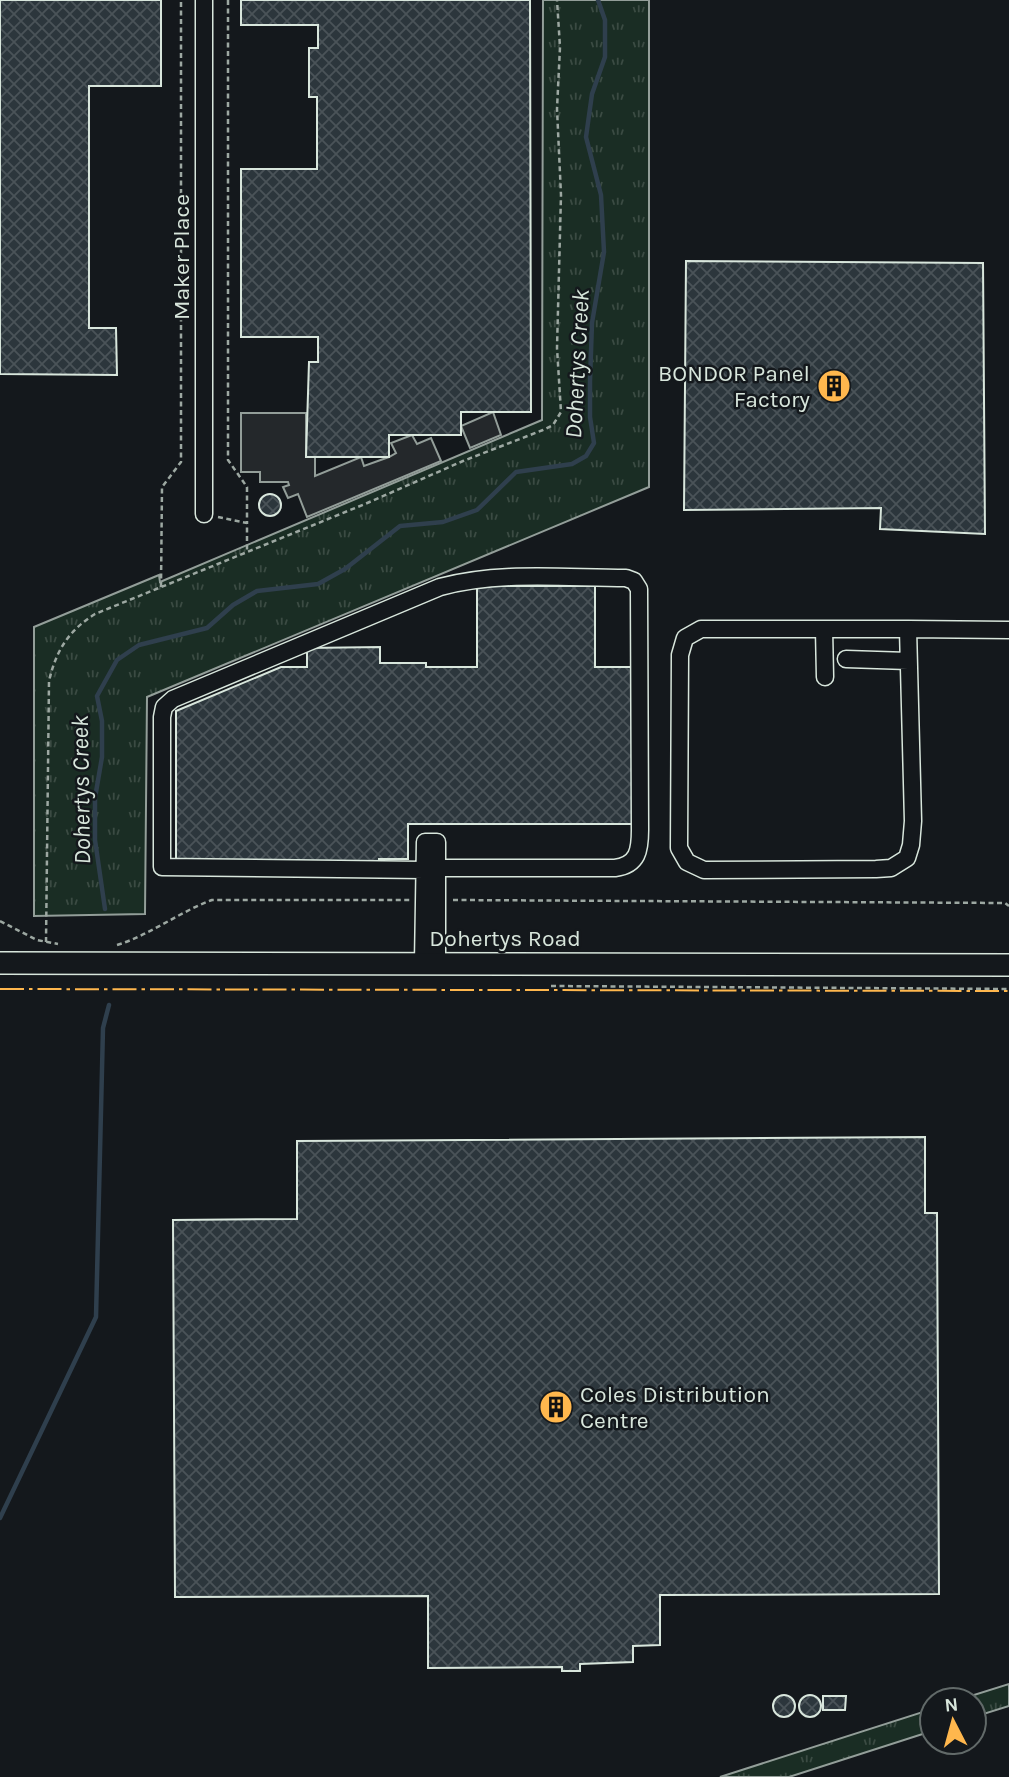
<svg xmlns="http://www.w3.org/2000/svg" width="1009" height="1777" viewBox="0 0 1009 1777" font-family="Karla,sans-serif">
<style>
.grass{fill:url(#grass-tufts);stroke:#939e99;stroke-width:2}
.parking{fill:#24282b;stroke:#939e99;stroke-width:2}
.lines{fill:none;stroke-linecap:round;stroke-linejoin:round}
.stream{stroke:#2f3f4d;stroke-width:4.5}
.building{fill:url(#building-cross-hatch);stroke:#d8e6dc;stroke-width:2}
.minor-casing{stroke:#d8e6dc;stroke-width:19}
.major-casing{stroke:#d8e6dc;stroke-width:24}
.path{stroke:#9da8a2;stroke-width:2.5;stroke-dasharray:5 3.5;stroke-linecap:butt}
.minor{stroke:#14181c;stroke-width:16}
.major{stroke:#14181c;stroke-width:21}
.power{stroke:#ffb74d;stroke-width:2;stroke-dasharray:24 5 3.5 5;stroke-linecap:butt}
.labels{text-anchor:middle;stroke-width:5;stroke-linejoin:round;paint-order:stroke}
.street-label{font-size:23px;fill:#d8e6dc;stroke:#14181c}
.poi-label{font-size:23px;fill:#d8e6dc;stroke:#14181c;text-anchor:end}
.water-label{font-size:24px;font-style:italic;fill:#d8e6dc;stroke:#14181c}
</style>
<defs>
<pattern id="grass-tufts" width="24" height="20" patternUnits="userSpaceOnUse" patternTransform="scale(1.75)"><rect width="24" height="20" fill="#1a2d24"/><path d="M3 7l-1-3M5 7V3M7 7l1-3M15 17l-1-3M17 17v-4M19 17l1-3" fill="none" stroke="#3b4b43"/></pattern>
<pattern id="building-cross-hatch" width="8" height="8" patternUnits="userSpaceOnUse" patternTransform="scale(1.75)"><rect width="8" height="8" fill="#2c363c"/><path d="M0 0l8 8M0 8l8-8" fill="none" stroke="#4a5358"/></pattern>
</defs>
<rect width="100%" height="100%" fill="#14181c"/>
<!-- grass -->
<path class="grass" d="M543 0H649V487L147 697 145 914 34 916V627L159 575 160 582 542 420Z
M1009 1684V1706L974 1717V1700H958Z
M932 1709V1731L789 1777H720Z"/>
<!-- parking -->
<path class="parking" d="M493 412 501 435 470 448 461 426Z
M241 413H306V457H315V476L361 457 364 466 389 457 396 453 391 443 412 435 417 444 431 438 441 461 307 517 298 494 288 498 283 487 289 485 288 482H260V472H241Z"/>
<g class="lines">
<!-- stream -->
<path class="stream" d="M105 909 95 840V798L102 757V721L97 696 117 660 139 645 207 628 233 605 257 591 318 584 345 569 400 526 443 522 477 510 516 472 572 464 586 456 594 443 590 417V381L592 323 604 252 601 195 586 137 592 94 605 57V20L598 0
M0 1518 96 1317 103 1028 109 1005"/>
</g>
<!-- building -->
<path class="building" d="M0 0H161V86H89V328H116L117 375 0 374Z
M241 0H530L531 412H461V435H389V457H306L309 362H318V337H241V169H317V97H309V48H318V25H241Z
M686 261 983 263 985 534 880 529 881 508 684 510Z
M259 505a11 11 0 1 1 22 0a11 11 0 1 1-22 0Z
M477 586H595V667H633V824H408V859H379V861H176V711L281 667H307V648L380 647V663H426V667H477Z
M925 1137V1213H937L939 1594 660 1595V1645L633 1646V1662L580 1664V1671H562V1667L428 1668V1596L175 1597 173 1220 297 1219V1141Z
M773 1706a11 11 0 1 1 22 0a11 11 0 1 1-22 0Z
M799 1706a11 11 0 1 1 22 0a11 11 0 1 1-22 0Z
M823 1696H846L845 1710H823Z"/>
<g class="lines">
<defs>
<path id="minor" d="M204 514V0
M824 629 825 677
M908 629H701L685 638 680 655 679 848 687 862 704 870 876 869 891 868 907 858 911 845 913 821 908 629 1009 630
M846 659 908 661
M424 870 162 867V717L164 707 173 699 440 587C500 571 564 578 626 578L634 581 639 589 640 830C640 850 638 865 615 868H437
M423 963 425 842H437V964"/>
<path id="major" d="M0 963 1009 965"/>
</defs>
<!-- minor casing -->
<use href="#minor" class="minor-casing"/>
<!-- major casing -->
<use href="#major" class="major-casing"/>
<!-- path -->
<path class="path" d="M228 0V460L247 487V523
M218 517 247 523V552
M161 587 162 487 181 462V0
M453 900 1005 903 1009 906
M0 921 37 940 58 944
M46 942 49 681C56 651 68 631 95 614L365 504 463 461 543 430 553 425 561 412 557 348 561 195 557 109 560 47 557 0
M117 945C150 935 179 912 212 900H411
M551 986 1009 989"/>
<!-- minor -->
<use href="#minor" class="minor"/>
<!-- major -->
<use href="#major" class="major"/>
<!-- power -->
<path class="power" d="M0 989 1009 991"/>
</g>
<!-- icons -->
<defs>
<symbol id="building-disc" viewBox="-11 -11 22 22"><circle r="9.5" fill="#ffb74d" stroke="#14181c"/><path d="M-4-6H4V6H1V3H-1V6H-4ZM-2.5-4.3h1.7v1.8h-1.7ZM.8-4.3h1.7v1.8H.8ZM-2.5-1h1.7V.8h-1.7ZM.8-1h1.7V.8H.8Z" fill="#111"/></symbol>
</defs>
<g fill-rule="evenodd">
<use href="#building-disc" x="815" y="367" width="38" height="38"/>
<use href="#building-disc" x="537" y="1388" width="38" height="38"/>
</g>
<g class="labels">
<!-- street labels -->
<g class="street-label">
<text transform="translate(181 257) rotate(-90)" y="8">Maker Place</text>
<text x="505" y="946">Dohertys Road</text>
</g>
<!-- poi labels -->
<g class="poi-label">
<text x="810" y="381">BONDOR Panel<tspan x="810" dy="26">Factory</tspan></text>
<text x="580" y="1402" text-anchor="start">Coles Distribution<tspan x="580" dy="26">Centre</tspan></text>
</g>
<!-- water labels -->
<g class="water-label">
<text transform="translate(577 364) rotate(-87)" y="8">Dohertys Creek</text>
<text transform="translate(81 790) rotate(-91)" y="8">Dohertys Creek</text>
</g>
</g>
<!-- north arrow -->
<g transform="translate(953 1721) rotate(354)"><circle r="33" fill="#14181c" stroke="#626a69" stroke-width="2"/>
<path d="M0-5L12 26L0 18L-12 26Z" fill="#ffb74d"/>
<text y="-10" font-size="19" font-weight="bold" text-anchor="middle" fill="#d8e6dc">N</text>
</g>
</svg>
